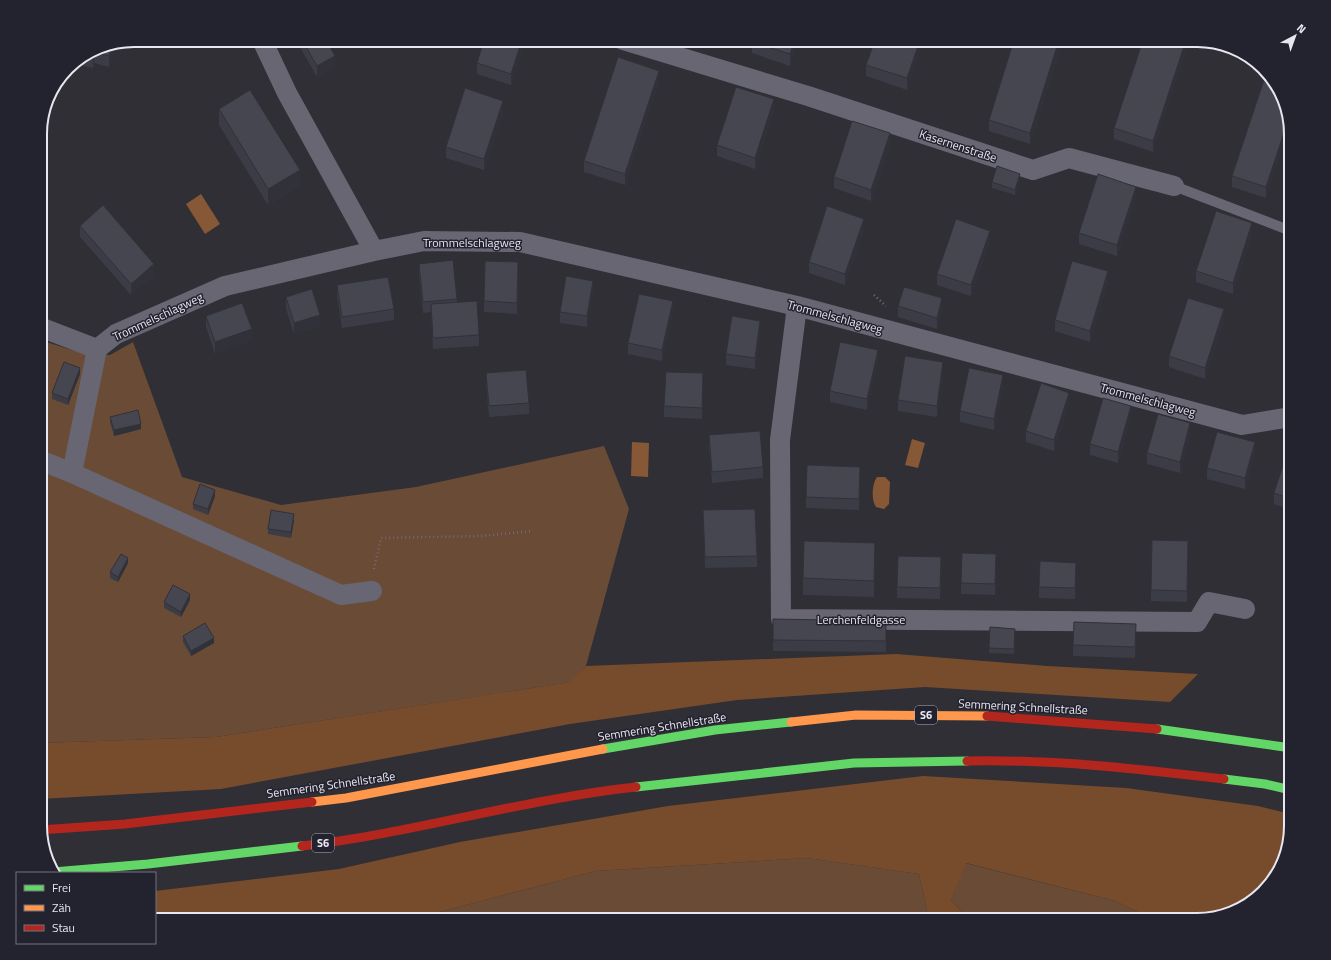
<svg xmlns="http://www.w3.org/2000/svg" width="1331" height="960" viewBox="0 0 1331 960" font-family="'Titillium Web',sans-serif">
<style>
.green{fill:#694b36}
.forest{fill:#774c2c}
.water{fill:#865836}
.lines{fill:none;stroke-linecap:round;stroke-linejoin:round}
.path{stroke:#6d6c76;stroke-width:2.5;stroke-dasharray:1 3;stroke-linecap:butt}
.lane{stroke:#686673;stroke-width:10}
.street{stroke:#686673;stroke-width:20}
.fast{stroke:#63d668;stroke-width:9}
.slow{stroke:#ff974d;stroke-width:9}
.jam{stroke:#b3261e;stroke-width:9}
.wall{fill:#3c3c46}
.shaded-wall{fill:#313139}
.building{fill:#464651;stroke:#313139}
.labels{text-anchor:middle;stroke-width:3;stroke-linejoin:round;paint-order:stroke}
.shield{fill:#23222f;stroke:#adacb6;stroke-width:1}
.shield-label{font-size:11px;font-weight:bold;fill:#e8e7f0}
.street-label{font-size:12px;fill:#e8e7f0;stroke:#23222f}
.rim{fill:none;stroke:#e8e7f0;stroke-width:2}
</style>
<rect width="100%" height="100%" fill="#302f36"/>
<!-- green -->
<path class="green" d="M40 340 75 351 110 355 133 342 182 477 281 505 416 487 604 446 629 509 586 666 571 682 216 737 40 743Z
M807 858 919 874 929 920H409L596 871Z
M965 863 1115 901 1154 920H969L951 900Z"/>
<!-- forest -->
<path class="forest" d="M896 654 1047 666 1198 674 1170 702 925 687 737 700 570 724 221 789 40 799V743L216 737 570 682 586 666Z
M923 776 1126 788 1258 806 1291 814V827L1272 883 1239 910 1197 920H1154L1115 901 966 863 951 900 969 920H929L919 874 807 858 596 871 409 920H155V891L339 869 460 842 668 806Z"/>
<!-- water -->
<path class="water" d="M201 194 220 224 205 234 186 204Z
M912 439 925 443 918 468 905 465Z
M632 442 649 443 648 477 631 476Z
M877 477H885L890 482 889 504 884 509 876 507C871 500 872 484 877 477Z"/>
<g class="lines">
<!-- path -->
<path class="path" d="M874 295 886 306
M374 569 381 538 481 536 533 531"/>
<!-- lane -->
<path class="lane" d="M1174 186 1291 231"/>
<!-- street -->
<path class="street" d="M262 40 287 93 374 251 424 241 520 242 797 306 1242 425 1291 417
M623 40 808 96 1033 170 1069 158 1174 186
M797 306 780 440 781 619 1197 622 1209 602 1245 609
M40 327 97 349 116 334 225 286 374 251
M97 349 72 473 341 595 372 591
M40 460 72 473"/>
<!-- fast -->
<path class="fast" d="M1157 729 1291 748
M603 749 715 730 791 722
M1224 779 1265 784 1291 790
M636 787 854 763 967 761
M53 872 148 864 302 846"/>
<!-- slow -->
<path class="slow" d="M791 722 856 715 987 716
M312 802 346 798 603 749"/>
<!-- jam -->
<path class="jam" d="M987 716 1157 729
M967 761C1053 759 1139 769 1224 779
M40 830 125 824 312 802
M302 846C414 833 524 799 636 787"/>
</g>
<!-- wall -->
<path class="wall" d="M296 40H326L335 67 317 77Z
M484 40H526L511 85 477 74V63Z
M799 40 790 66 752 53V42Z
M923 40 907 90 866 76V65Z
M1014 40H1063L1030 144 989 131V120Z
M1189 40 1153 152 1114 139V128Z
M115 44 109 67 94 63 93 68 73 63 98 47Z
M1266 74V198L1232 187V176Z
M659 82 625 185 584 172V161Z
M219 109 300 186 268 205 219 125Z
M774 110 755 169 717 156V145Z
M503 112 484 170 446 158V147Z
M890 144 871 201 834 188V177Z
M1020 179 1015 195 992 188V182Z
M1136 198 1117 256 1079 244V233Z
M80 226 154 275 131 295 80 237Z
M864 230 845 285 809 273V262Z
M1252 234 1233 294 1196 282V271Z
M990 242 971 296 937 285V274Z
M419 264 457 299V302L479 335V346L433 349 431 312 423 313 419 275Z
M518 273 517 314 484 312V301Z
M1108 283 1090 342 1055 331V320Z
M337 285 394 309V320L342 328 337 296Z
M593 292 587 327 560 323V312Z
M286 297 320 326 294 334 286 309Z
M898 306 942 309 937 329 898 317Z
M673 312 662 361 628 354V343Z
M206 316 252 340 215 354 206 327Z
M1224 320 1205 379 1169 367V356Z
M760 332 755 369 726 365V354Z
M878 361 867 410 830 402V391Z
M486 373 529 403V414L489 417 486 384Z
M80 374 68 405 52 399V393Z
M943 374 937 417 898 411V400Z
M703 384 702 419 664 417V406Z
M1003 386 994 430 960 422V411Z
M1069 404 1054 451 1026 442V431Z
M110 417 141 429 114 436 110 422Z
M1131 417 1118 463 1090 455V444Z
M1190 434 1180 473 1147 464V453Z
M709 435 763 467V478L712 483 709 446Z
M1255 453 1245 489 1207 479V468Z
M1291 457V510L1274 504V493Z
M860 478 859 510 806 508V497Z
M215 496 208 515 193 509V504Z
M703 510 757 556V567L705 568Z
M294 520 291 538 268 534V529Z
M1188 553 1187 602 1151 601V590Z
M875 559 874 597 803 595V578Z
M128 563 118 582 110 578V572Z
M996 565 995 595 961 594V583Z
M941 568 940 599 897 598V587Z
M1076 574 1075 599 1039 598V587Z
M190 600 181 617 164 608V602Z
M773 619 886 621V652L773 651Z
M990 627 1015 629 1014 654 989 653Z
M1136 635 1135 658 1073 656V645Z
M183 636 214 643 191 656 183 642Z"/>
<!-- shaded-wall -->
<path class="shaded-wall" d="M522 40H526L511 85V74Z
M795 40H799L790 66V54Z
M920 40H923L907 90V78Z
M1059 40H1063L1030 144V133Z
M1186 40H1189L1153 152V141Z
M112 44H115L109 67V56Z
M94 52V63L93 68V57Z
M335 56V67L317 77V66Z
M659 71V82L625 185V174Z
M774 99V110L755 169V158Z
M503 101V112L484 170V159Z
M1288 121 1290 127 1266 198V187Z
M890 133V144L871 201V190Z
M300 170V186L268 205V189Z
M1020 174V179L1015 195V190Z
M1136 187V198L1117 256V245Z
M864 219V230L845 285V274Z
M1252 223V234L1233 294V283Z
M990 231V242L971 296V285Z
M154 264V275L131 295V284Z
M1108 271V283L1090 342V331Z
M593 281V292L587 327V316Z
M942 298V309L937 329V318Z
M673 301V312L662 361V350Z
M1224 309V320L1205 379V368Z
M320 315V326L294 334V323Z
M760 321V332L755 369V358Z
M252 329V340L215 354V342Z
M878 350V361L867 410V399Z
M943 362V374L937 417V406Z
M80 368V374L68 405V399Z
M1003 375V386L994 430V419Z
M1069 393V404L1054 451V440Z
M1131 406V417L1118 463V452Z
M1190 423V434L1180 473V462Z
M141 424V429L114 436V430Z
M1255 442V453L1245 489V478Z
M215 490V496L208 515V509Z
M294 514V520L291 538V532Z
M875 543V559L874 597V581Z
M128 558V563L118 582V577Z
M190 594V600L181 617V612Z
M214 638V643L191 656V651Z"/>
<!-- building -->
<path class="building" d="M302 40H326L335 56 317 66Z
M484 40H522L511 74 477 63Z
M753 40H795L790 54 752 42Z
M875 40H920L907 78 866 65Z
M1014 40H1059L1030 133 989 120Z
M1143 40H1186L1153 141 1114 128Z
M112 44 109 56 94 52 93 57 85 55 98 47Z
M618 57 659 71 625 174 584 161Z
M1266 74 1281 92 1288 121 1266 187 1232 176Z
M736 87 774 99 755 158 717 145Z
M465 88 503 101 484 159 446 147Z
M250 90 300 170 268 189 219 109Z
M852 121 890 133 871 190 834 177Z
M997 166 1020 174 1015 190 992 182Z
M1098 174 1136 187 1117 245 1079 233Z
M103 205 154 264 131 284 80 226Z
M827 206 864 219 845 274 809 262Z
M1216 211 1252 223 1233 283 1196 271Z
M956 219 990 231 971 285 937 274Z
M453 260 457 299 423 302 419 264Z
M485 261 518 262 517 303 484 301Z
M1072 261 1108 271 1090 331 1055 320Z
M566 276 593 281 587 316 560 312Z
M388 277 394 309 342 317 337 285Z
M904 287 942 298 937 318 898 306Z
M312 289 320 315 294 323 286 297Z
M639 294 673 301 662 350 628 343Z
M1188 298 1224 309 1205 368 1169 356Z
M477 301 479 335 433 338 431 304Z
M242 303 252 329 215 342 206 316Z
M732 316 760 321 755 358 726 354Z
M840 342 878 350 867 399 830 391Z
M905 356 943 362 937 406 898 400Z
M64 362 80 368 68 399 52 393Z
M969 368 1003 375 994 419 960 411Z
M526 370 529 403 489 406 486 373Z
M666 372 703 373 702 408 664 406Z
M1041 383 1069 393 1054 440 1026 431Z
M1103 398 1131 406 1118 452 1090 444Z
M138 410 141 424 114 430 110 417Z
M1158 414 1190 423 1180 462 1147 453Z
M760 431 763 467 712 472 709 435Z
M1217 432 1255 442 1245 478 1207 468Z
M1286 456 1291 457V499L1274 493Z
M807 465 860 467 859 499 806 497Z
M200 484 215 490 208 509 193 504Z
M755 509 757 556 705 557 703 510Z
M271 510 294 514 291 532 268 529Z
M1152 540 1188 541 1187 591 1151 590Z
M804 541 875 543 874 581 803 578Z
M962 553 996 554 995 584 961 583Z
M121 554 128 558 118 577 110 572Z
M898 556 941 557 940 588 897 587Z
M1040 561 1076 563 1075 588 1039 587Z
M173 585 190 594 181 612 164 602Z
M773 619 886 621V641L773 640Z
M1074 622 1136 624 1135 647 1073 645Z
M205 623 214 638 191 651 183 636Z
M990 627 1015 629 1014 649 989 648Z"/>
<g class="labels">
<!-- shield labels -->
<g class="shield">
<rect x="915" y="706" width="22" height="18" rx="3"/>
<rect x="312" y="834" width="22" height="18" rx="3"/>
</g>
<g class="shield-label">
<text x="926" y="719">S6</text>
<text x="323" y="847">S6</text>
</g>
<!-- street labels -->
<g class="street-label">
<text transform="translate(958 146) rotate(18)" y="4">Kasernenstraße</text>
<text x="472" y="247">Trommelschlagweg</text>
<text transform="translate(158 317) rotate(-25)" y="4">Trommelschlagweg</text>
<text transform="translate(835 317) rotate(15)" y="4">Trommelschlagweg</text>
<text transform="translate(1148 400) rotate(15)" y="4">Trommelschlagweg</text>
<text x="861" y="624">Lerchenfeldgasse</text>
<text transform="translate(1023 707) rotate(3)" y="4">Semmering Schnellstraße</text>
<text transform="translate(662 727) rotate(-9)" y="4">Semmering Schnellstraße</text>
<text transform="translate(331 785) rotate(-8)" y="4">Semmering Schnellstraße</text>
</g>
</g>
<!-- crop -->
<path d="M0 0H1331V960H0ZM134 47H1197A87 87 0 0 1 1284 134V826A87 87 0 0 1 1197 913H134A87 87 0 0 1 47 826V134A87 87 0 0 1 134 47Z" fill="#23222f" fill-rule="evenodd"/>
<path class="rim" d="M134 47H1197A87 87 0 0 1 1284 134V826A87 87 0 0 1 1197 913H134A87 87 0 0 1 47 826V134A87 87 0 0 1 134 47Z"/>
<!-- legend -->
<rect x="16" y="872" width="140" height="72" fill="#23222f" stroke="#72717c"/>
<rect x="24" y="885" width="20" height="6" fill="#63d668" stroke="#72717c"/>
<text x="52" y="892" font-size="12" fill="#e8e7f0">Frei</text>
<rect x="24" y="905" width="20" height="6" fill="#ff974d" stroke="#72717c"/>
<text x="52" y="912" font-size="12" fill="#e8e7f0">Zäh</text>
<rect x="24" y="925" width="20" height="6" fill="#b3261e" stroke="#72717c"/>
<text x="52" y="932" font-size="12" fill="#e8e7f0">Stau</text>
<!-- north arrow -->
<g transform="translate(1295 36) rotate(41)" stroke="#23222f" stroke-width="3" paint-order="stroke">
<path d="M0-3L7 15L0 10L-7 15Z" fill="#e8e7f0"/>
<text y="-6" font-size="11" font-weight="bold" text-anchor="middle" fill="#e8e7f0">N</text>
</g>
</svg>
